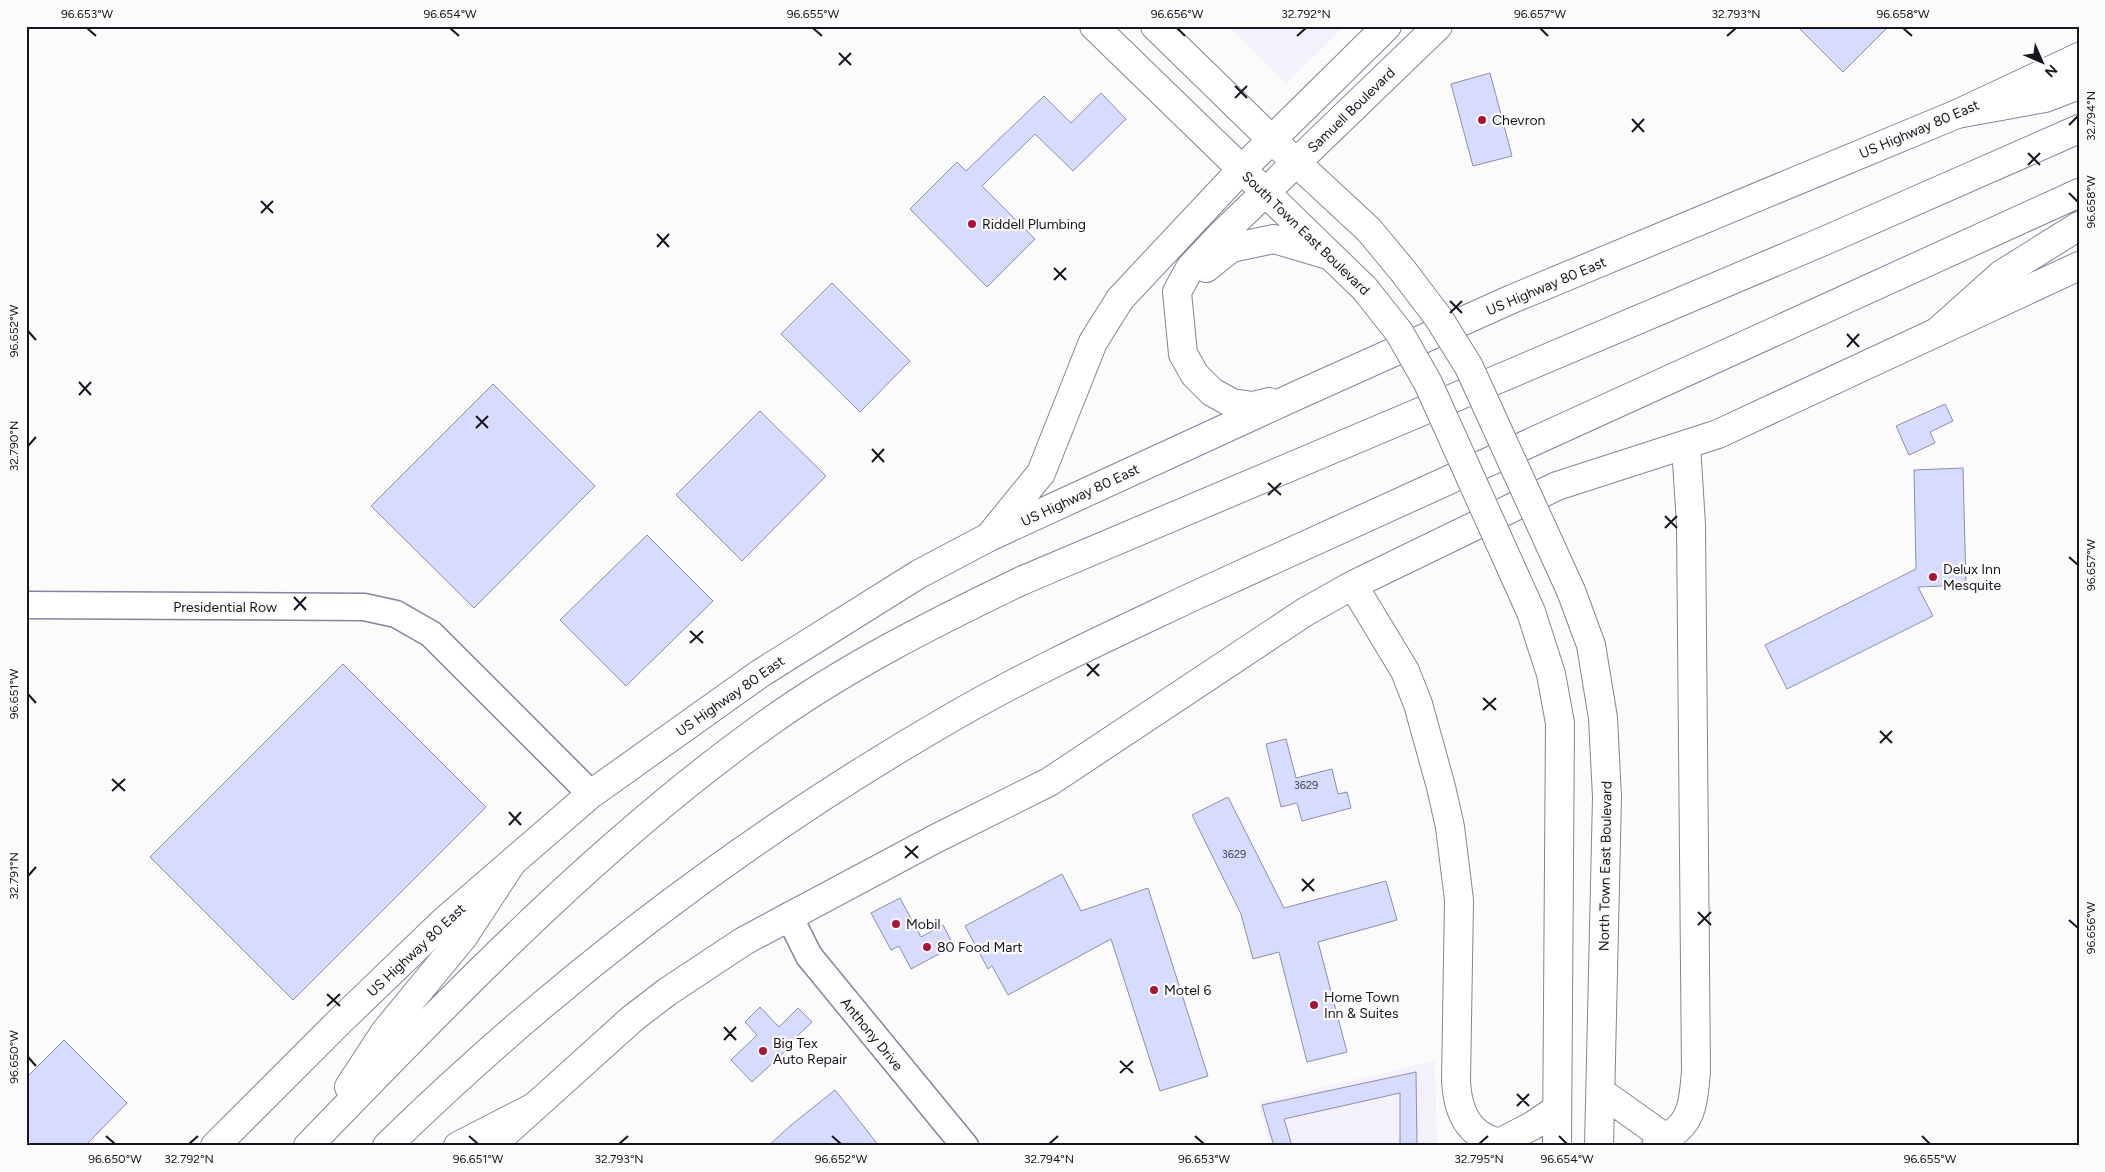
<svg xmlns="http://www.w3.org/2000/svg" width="2105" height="1172" viewBox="0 0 2105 1172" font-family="Figtree,sans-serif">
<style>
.built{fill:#f5f1fa}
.building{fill:#d7dbfd;stroke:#8b8ead}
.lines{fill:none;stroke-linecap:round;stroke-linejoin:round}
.minor-casing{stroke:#8d7f9d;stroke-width:29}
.major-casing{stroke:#8d7f9d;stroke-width:30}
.highway-casing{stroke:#8d7f9d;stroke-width:30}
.minor{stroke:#fff;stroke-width:26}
.major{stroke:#fff;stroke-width:28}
.highway{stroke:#fff;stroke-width:28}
.major-bridge-casing{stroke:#8d7f9d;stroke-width:30;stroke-linecap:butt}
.major-bridge{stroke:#fff;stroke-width:28}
.ticks{fill:none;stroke:#1a1420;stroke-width:2}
.poi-dot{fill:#aa1336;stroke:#fbfbfb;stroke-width:2}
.labels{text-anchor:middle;stroke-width:4.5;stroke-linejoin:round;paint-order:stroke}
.number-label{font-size:11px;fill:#494657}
.street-label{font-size:14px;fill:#1a1420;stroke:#fbfbfb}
.poi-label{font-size:14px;fill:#1a1420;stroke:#fbfbfb;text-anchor:start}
.neatline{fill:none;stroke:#1a1420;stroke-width:2}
.ticks-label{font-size:12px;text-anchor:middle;fill:#1a1420}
</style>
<rect width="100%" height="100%" fill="#fbfbfb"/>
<!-- built -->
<path class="built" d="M1227 26H1345L1286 83Z
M1435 1061 1437 1146H1270L1258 1102Z"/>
<!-- building -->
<path class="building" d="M1797 26H1889L1843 72Z
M1490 73 1512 156 1473 166 1451 84Z
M1101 93 1126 119 1073 171 1035 134 982 186 1035 239 987 287 910 209 957 162 966 171 1044 96 1071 123Z
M832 283 910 361 860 412 781 334Z
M493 384 595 486 474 608 371 506Z
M1945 404 1953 421 1930 432 1935 443 1909 455 1896 426Z
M760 411 826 476 742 561 676 495Z
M1963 468 1966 585 1918 587 1933 616 1787 689 1765 645 1916 569 1914 470Z
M647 535 713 601 626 686 560 620Z
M343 664 486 807 293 1000 150 857Z
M1286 739 1296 778 1332 769 1338 794 1347 792 1351 808 1302 821 1297 803 1281 807 1266 744Z
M1228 797 1284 908 1386 881 1397 920 1318 942 1347 1052 1307 1062 1279 952 1253 959 1241 914 1192 815Z
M1062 874 1081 911 1148 888 1208 1076 1160 1091 1111 939 1008 995 992 966 988 969 965 926Z
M900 898 921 937 943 925 954 946 911 969 899 946 891 950 871 913Z
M760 1007 779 1027 798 1008 812 1022 792 1041 794 1043 752 1082 731 1060 757 1035 745 1022Z
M64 1040 127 1103 85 1146H26V1078Z
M1416 1072 1417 1146H1400V1093L1284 1119 1292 1146H1274L1262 1105Z
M835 1090 879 1146H768L790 1126Z"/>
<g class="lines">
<defs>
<path id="minor" d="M26 605 364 607 396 614 431 634 591 794
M789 916 809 956 965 1146"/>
<path id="major" d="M1094 26 1365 289
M1155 26 1272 140 1369 230 1403 271
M1206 268 1231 248 1274 239 1325 254
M1269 402 1253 406 1232 403 1212 392 1195 375 1183 354 1177 292 1190 268 1221 235 1438 26
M993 532 1041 473 1093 342 1120 299 1241 170 1387 26
M1353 585 1405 671 1418 704 1441 787 1450 827 1459 900 1456 1081C1457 1100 1462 1122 1479 1134 1486 1140 1496 1141 1504 1146
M1571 591 1591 645 1603 718 1607 797 1599 1146
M1531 612 1551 674 1560 723 1557 1146
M1601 1092 1664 1137
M1499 1143 1532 1126 1557 1109
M215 1146 337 1024 443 922 591 794 761 673 919 574 989 537 1300 394 1512 299 1957 114 2079 57
M491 1146 633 1018 667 992 744 941 933 840 1049 782 1305 612 1353 585 1557 486 1718 434 2079 266
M1656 1146C1664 1136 1670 1137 1678 1129 1694 1115 1694 1091 1696 1072L1691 525 1686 445"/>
<path id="highway" d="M1957 114 2045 98 2079 85
M1937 332 2002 274 2079 226
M349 1087 385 1032 463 937 511 864
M308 1146C453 997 598 844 768 723 846 667 934 623 1021 581L1824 241 2079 129
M387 1146C558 979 749 834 956 715 1033 671 1114 634 1194 596L2079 193
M458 1146 534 1107"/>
</defs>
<!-- minor casing -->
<use href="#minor" class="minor-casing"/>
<!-- major casing -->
<use href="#major" class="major-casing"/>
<!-- highway casing -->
<use href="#highway" class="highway-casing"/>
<!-- minor -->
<use href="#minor" class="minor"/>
<!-- major -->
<use href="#major" class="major"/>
<!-- highway -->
<use href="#highway" class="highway"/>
<defs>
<path id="major-bridge" d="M1403 271 1438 317 1469 367 1571 591
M1365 289 1399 332 1428 383 1531 612"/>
</defs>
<!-- major-bridge casing -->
<use href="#major-bridge" class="major-bridge-casing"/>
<!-- major-bridge -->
<use href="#major-bridge" class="major-bridge"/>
</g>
<!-- ticks -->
<path class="ticks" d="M87 28 96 36M450 28 459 36M813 28 822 36M1177 28 1185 36M1540 28 1548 36M1903 28 1912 36M1297 36 1306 28M1727 36 1736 28M839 53 851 65M839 65 851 53M1235 86 1247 98M1235 98 1247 86M1632 119 1644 132M2069 125 2078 116M1632 132 1644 119M2028 153 2040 165M2028 165 2040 153M2069 193 2078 202M261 201 273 213M261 213 273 201M657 234 669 247M657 247 669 234M1054 268 1066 280M1054 280 1066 268M1450 301 1462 313M1450 313 1462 301M28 331 36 340M1847 334 1859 347M1847 347 1859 334M79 382 91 395M79 395 91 382M476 416 488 428M476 428 488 416M28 446 36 437M872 449 884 462M872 462 884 449M1268 483 1281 495M1268 495 1281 483M1665 516 1677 528M1665 528 1677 516M2069 557 2078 565M294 597 306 610M294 610 306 597M690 631 703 643M690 643 703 631M1087 664 1099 676M1087 676 1099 664M28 694 36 703M1483 698 1496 710M1483 710 1496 698M1880 731 1892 743M1880 743 1892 731M112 779 125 791M112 791 125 779M509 812 521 825M509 825 521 812M905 846 918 858M905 858 918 846M28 876 36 867M1302 879 1314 891M1302 891 1314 879M1698 912 1711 925M2069 920 2078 928M1698 925 1711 912M327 994 340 1006M327 1006 340 994M724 1027 736 1040M724 1040 736 1027M28 1057 36 1066M1120 1061 1133 1073M1120 1073 1133 1061M1517 1094 1529 1106M1517 1106 1529 1094M106 1136 115 1144M469 1136 478 1144M832 1136 841 1144M1195 1136 1204 1144M1559 1136 1567 1144M1922 1136 1930 1144M189 1144 198 1136M619 1144 628 1136M1049 1144 1058 1136M1479 1144 1488 1136"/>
<!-- markers -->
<g class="poi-dot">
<circle cx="1482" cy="120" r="5"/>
<circle cx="972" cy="224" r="5"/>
<circle cx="1933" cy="577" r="5"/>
<circle cx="896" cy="924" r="5"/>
<circle cx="927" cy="947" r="5"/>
<circle cx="1154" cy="990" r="5"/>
<circle cx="1314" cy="1005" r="5"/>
<circle cx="763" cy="1051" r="5"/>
</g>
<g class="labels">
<!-- number labels -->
<g class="number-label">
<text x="1306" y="789">3629</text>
<text x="1234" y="858">3629</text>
</g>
<!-- street labels -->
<g class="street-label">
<text transform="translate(1351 110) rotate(-44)" y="5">Samuell Boulevard</text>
<text transform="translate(1919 129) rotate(-23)" y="5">US Highway 80 East</text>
<text transform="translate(1306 233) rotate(44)" y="5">South Town East Boulevard</text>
<text transform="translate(1546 286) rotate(-23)" y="5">US Highway 80 East</text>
<text transform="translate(1080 495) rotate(-25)" y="5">US Highway 80 East</text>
<text x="225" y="612">Presidential Row</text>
<text transform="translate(730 696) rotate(-35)" y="5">US Highway 80 East</text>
<text transform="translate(1605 866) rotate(-89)" y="5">North Town East Boulevard</text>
<text transform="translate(416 950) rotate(-43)" y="5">US Highway 80 East</text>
<text transform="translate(872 1034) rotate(51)" y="5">Anthony Drive</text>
</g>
<!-- poi labels -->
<g class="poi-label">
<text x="1492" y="125">Chevron</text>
<text x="982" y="229">Riddell Plumbing</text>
<text x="1943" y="574">Delux Inn<tspan x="1943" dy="16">Mesquite</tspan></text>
<text x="906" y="929">Mobil</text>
<text x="937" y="952">80 Food Mart</text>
<text x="1164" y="995">Motel 6</text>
<text x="1324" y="1002">Home Town<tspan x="1324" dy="16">Inn &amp; Suites</tspan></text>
<text x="773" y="1048">Big Tex<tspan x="773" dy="16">Auto Repair</tspan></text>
</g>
</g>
<!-- border -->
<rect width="2105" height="1172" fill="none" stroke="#fbfbfb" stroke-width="55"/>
<!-- north arrow -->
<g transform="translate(2042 62) rotate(135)" stroke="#fbfbfb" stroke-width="4" paint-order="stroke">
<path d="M0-4L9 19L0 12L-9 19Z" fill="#1a1420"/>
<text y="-8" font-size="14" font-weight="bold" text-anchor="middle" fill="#1a1420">N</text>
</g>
<rect x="28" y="28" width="2050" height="1116" class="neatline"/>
<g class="ticks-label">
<text x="87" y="18">96.653°W</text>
<text x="450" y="18">96.654°W</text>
<text x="813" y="18">96.655°W</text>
<text x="1177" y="18">96.656°W</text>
<text x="1306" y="18">32.792°N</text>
<text x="1540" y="18">96.657°W</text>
<text x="1736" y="18">32.793°N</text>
<text x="1903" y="18">96.658°W</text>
<text transform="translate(2091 116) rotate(-90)" y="4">32.794°N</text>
<text transform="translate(2091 202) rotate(-90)" y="4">96.658°W</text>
<text transform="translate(14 331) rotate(-90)" y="4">96.652°W</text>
<text transform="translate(14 446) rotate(-90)" y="4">32.790°N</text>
<text transform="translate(2091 565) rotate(-90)" y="4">96.657°W</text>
<text transform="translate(14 694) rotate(-90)" y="4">96.651°W</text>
<text transform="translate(14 876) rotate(-90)" y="4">32.791°N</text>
<text transform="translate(2091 928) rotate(-90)" y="4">96.656°W</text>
<text transform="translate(14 1057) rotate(-90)" y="4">96.650°W</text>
<text x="115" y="1163">96.650°W</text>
<text x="189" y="1163">32.792°N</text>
<text x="478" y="1163">96.651°W</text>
<text x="619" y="1163">32.793°N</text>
<text x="841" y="1163">96.652°W</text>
<text x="1049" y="1163">32.794°N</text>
<text x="1204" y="1163">96.653°W</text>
<text x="1479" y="1163">32.795°N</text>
<text x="1567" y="1163">96.654°W</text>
<text x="1930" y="1163">96.655°W</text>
</g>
</svg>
